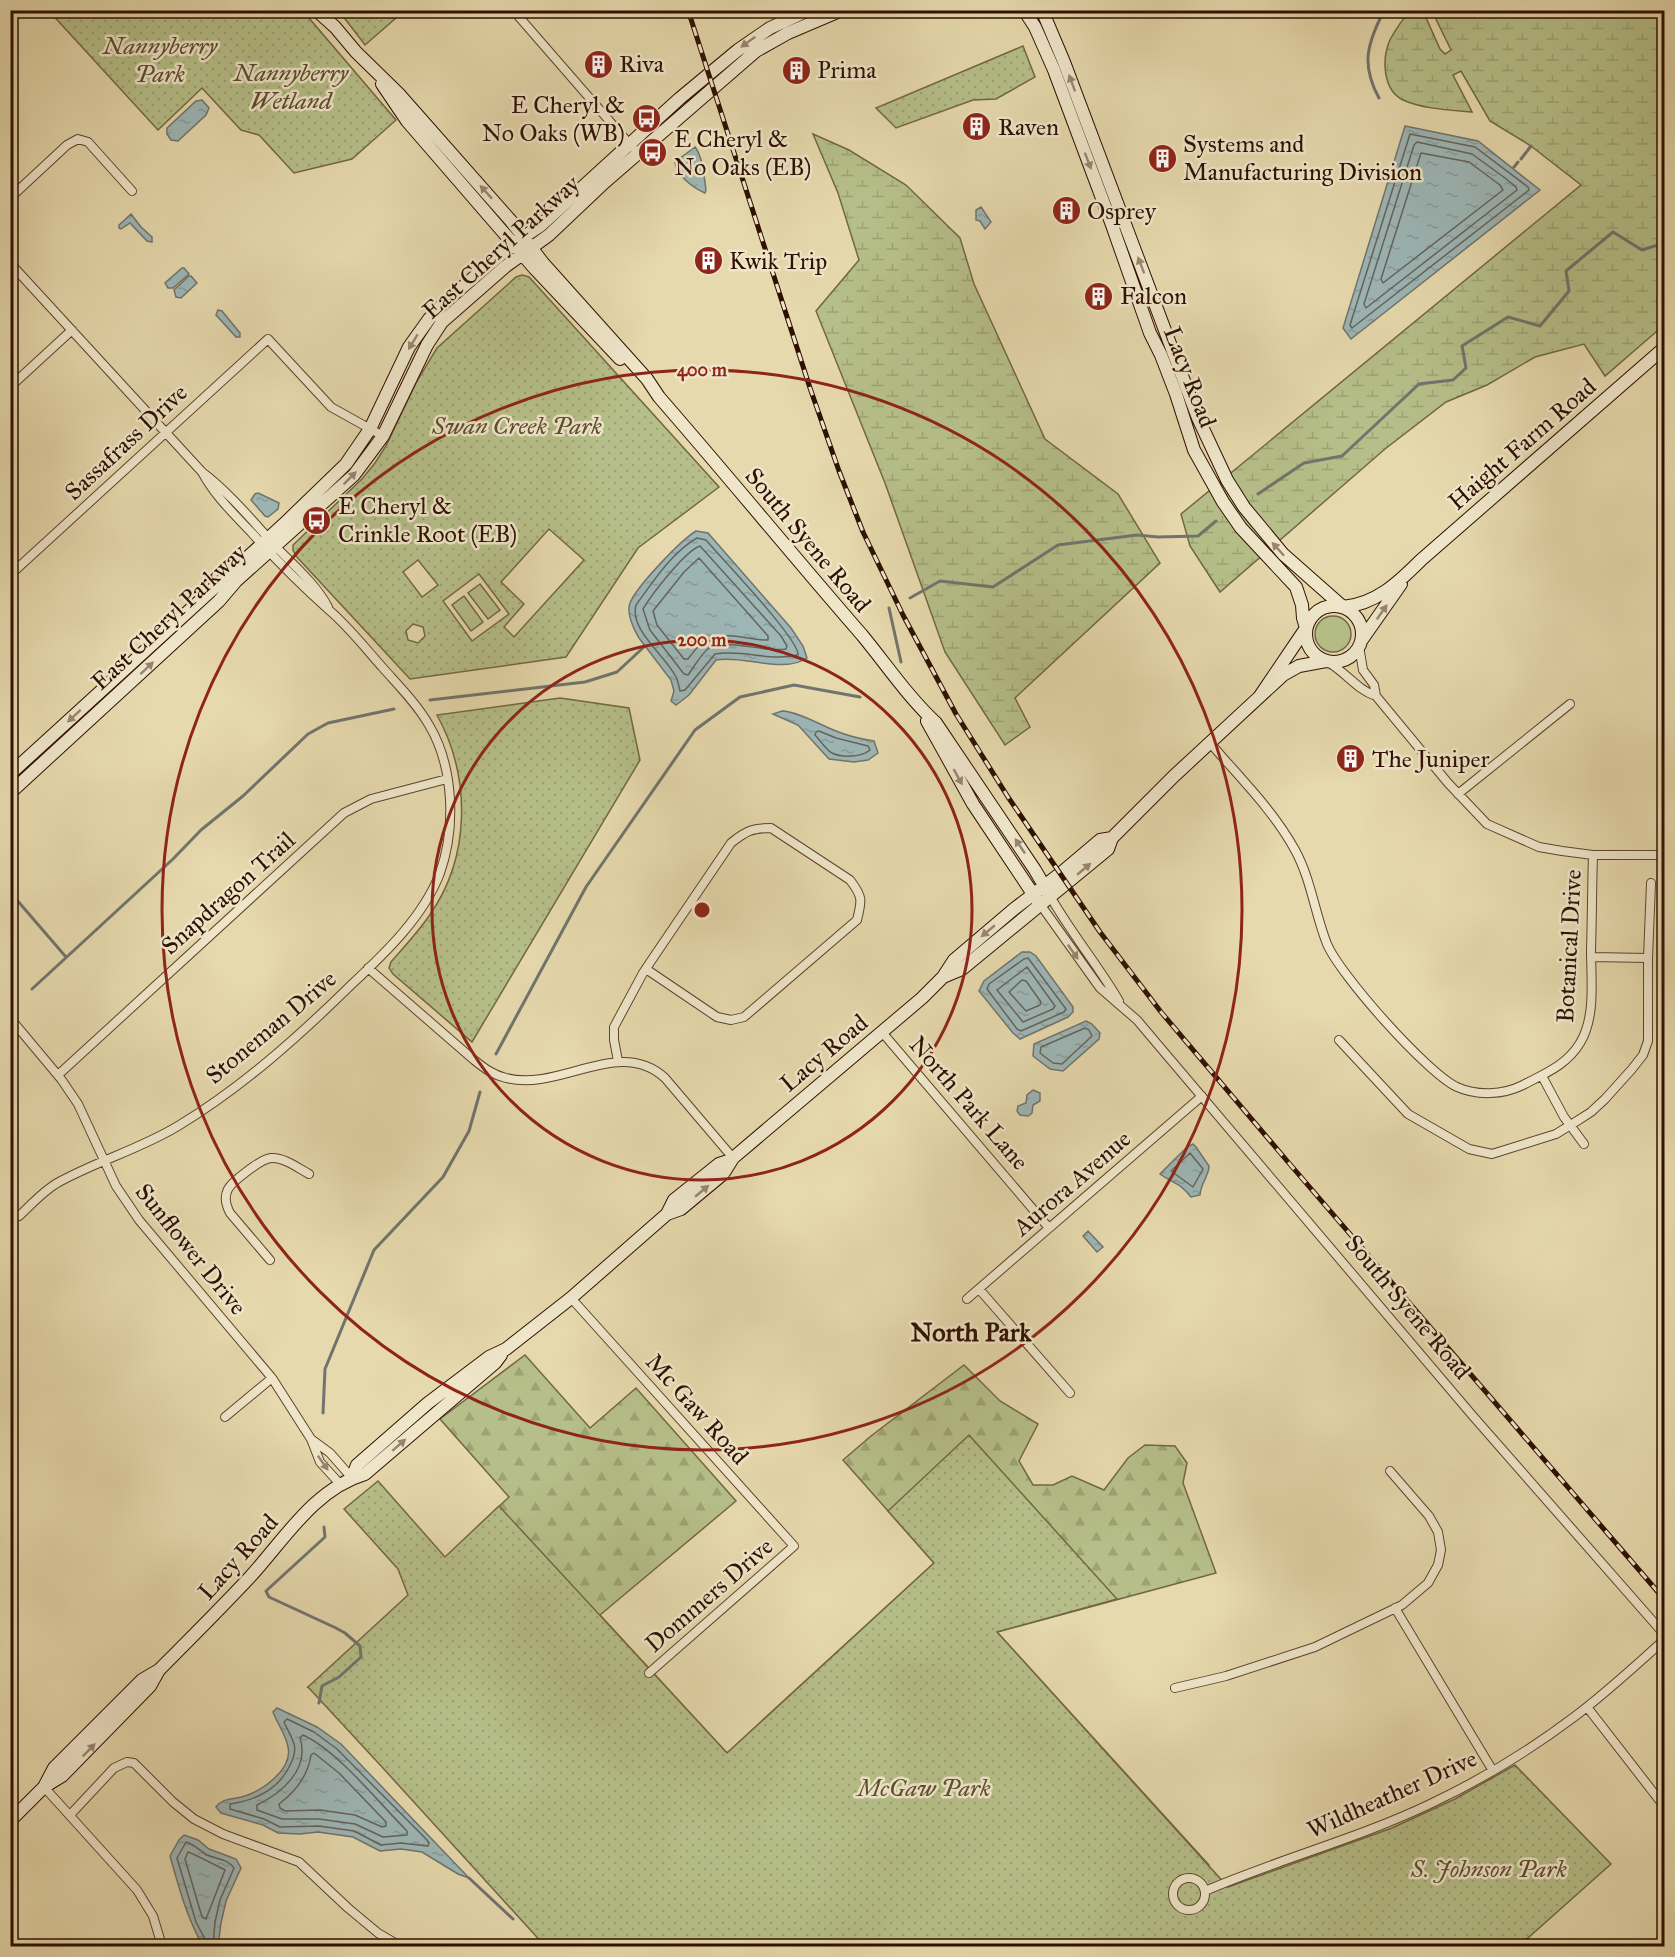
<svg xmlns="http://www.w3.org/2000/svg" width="1675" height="1957" viewBox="0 0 1675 1957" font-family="'IM FELL Great Primer',serif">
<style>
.green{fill:#b6bf89;stroke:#726744;stroke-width:1.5}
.forest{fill:url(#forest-firs);stroke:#726744;stroke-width:1.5}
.wetland{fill:url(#wetland-marsh);stroke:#726744;stroke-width:1.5}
.park{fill:url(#park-dots);stroke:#726744;stroke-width:1.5;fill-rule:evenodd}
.water{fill:url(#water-ripples);stroke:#71746e;stroke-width:1.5}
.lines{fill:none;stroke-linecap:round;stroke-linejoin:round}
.shore{stroke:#66635c;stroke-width:1.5}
.stream{stroke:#71746e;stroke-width:3}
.street-casing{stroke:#5d422b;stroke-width:10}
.secondary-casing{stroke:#2f0f00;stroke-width:14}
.street{stroke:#efe6ca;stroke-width:8}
.secondary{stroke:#efe6ca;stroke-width:12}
.rail-casing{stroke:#2f0f00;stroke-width:5}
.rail{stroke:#efe6ca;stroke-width:3;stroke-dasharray:9;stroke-linecap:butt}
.oneway{fill:#99856f}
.ring{fill:none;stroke:#8f2418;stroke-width:3}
.labels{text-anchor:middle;stroke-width:5;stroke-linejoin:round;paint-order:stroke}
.park-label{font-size:24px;font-style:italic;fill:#5e4d30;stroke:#efe6ca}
.poi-label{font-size:24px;fill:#2f0f00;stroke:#efe6ca;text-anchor:start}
.street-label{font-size:24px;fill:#2f0f00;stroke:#efe6ca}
.neighbourhood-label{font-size:26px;font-weight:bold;fill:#2f0f00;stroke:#efe6ca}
.centre{fill:#8f2418;stroke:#efe6ca;stroke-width:3}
.ring-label{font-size:18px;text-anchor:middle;font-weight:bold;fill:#8f2418;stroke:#efe6ca;stroke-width:5;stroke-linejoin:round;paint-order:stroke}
</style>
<defs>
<pattern id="forest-firs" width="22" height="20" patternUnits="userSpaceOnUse" patternTransform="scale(1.5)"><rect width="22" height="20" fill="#b6bf89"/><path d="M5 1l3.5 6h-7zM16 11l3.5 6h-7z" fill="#9da374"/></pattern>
<pattern id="wetland-marsh" width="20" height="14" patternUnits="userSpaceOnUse" patternTransform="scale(1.5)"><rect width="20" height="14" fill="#b6bf89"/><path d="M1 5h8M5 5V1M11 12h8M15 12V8" fill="none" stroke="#9da374"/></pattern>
<pattern id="park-dots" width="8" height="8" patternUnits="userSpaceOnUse" patternTransform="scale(1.5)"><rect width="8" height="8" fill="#b6bf89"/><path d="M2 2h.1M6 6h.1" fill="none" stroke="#9da374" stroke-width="1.8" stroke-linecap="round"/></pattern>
<pattern id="water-ripples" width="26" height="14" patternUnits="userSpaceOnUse" patternTransform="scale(1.5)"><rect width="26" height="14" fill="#9db7b7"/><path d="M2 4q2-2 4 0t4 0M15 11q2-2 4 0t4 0" fill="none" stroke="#889c9c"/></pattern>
</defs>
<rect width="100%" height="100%" fill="#e6d9ad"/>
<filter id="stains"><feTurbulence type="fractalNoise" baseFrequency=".00333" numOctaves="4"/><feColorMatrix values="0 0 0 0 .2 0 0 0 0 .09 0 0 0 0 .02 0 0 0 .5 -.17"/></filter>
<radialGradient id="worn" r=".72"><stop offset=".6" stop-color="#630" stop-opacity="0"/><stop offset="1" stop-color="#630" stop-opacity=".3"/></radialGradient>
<!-- green -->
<path class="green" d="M480 584 500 610 488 619 468 593Z
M464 596 483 622 471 631 452 605Z
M1315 634a18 18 0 1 1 36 0a18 18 0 1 1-36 0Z"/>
<!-- forest -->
<path class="forest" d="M525 1355 590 1428 636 1388 736 1501 600 1615 727 1753 934 1563 843 1460 871 1436 964 1365 1000 1401 1038 1424 1019 1461 1033 1485H1053L1072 1476 1104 1490 1128 1458 1145 1445 1175 1446 1187 1463 1183 1483 1216 1573 997 1632 1209 1865 1204 1871 1200 1946 308 1687 523 1589 478 1526 509 1497 440 1419Z"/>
<!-- wetland -->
<path class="wetland" d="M1409 11H1423L1440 49 1445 54 1451 50 1432 11H1664V325L1605 376 1584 344 1535 357 1487 385 1446 402 1385 449 1220 592 1190 546 1181 514 1581 185 1531 146 1490 121 1461 71 1453 75 1472 112C1450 110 1423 109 1403 100 1383 90 1382 61 1389 42 1394 31 1402 21 1409 11Z
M813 134 849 150 906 185 960 238 974 284 1045 439 1118 494 1160 563 1015 698 1030 727 1005 745 945 652 885 483 816 311 859 260 838 193Z"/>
<!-- park -->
<path class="park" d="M49 11H303L396 120 352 159 294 173 259 135 241 130 202 88 158 130Z
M339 11H404L365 45Z
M1023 46 1035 77 996 99 973 100 896 128 876 108Z
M522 275 529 277 719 487 638 548 566 657 410 679 296 556 293 550V545L362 479 375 463 386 446 417 381 437 348 516 277ZM549 529 584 560 514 637 504 627 524 604 501 582ZM418 560 438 585 422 597 403 572ZM479 574 509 614 472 641 443 601ZM413 624 423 627 425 636 418 643 408 640 406 631Z
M560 698 629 708 640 760 472 1042 393 974 389 968 391 962C404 947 418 932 429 916 471 857 471 777 437 715Z
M969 1435 1117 1599 997 1632 1228 1887 1392 1828 1455 1799 1515 1765 1611 1864 1519 1946H545L382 1767 308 1687 408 1595 398 1569 344 1509 378 1481 445 1557 499 1506 727 1753 934 1563 888 1511Z"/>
<!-- water -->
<path class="water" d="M202 100 209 108 206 115 178 141 171 140 167 134V128L196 101Z
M1405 126 1478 141 1540 190 1351 339 1343 328Z
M695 147C703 157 704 177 706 190L705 193C693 188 676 175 675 162Z
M981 207 991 222 985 229 980 221 976 220V210Z
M131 214 141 227 152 237V242L147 241 130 223 121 229 119 228V225Z
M182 268H184L189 274 173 288H168L165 283Z
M189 276H191L197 283 181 298 176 297 174 290Z
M218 310 222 311 240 333V337H236L216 315Z
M258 493 279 503 278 509 268 517 265 516 251 500 255 494Z
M696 531 708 533 791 628 803 646 807 658C784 674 743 655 716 660L689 695 676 705 671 701 674 691 671 680 639 638C634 630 626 613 630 603 637 586 680 541 696 531Z
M782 711C796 711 821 725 836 731 848 736 861 739 874 741L878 753 868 760 854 762 829 759 798 725 773 714Z
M1022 952H1030L1036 956 1073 1007V1012L1068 1017 1020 1039 1013 1033 979 991 984 981Z
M1086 1021 1092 1024 1100 1033 1099 1039 1063 1071 1050 1069 1033 1056 1034 1044Z
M1033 1090 1040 1093V1101L1033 1105 1032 1113 1028 1116 1020 1115 1017 1111 1018 1106 1026 1103 1027 1095Z
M1193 1144 1196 1147 1209 1166C1209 1176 1201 1182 1200 1195L1191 1197C1181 1183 1172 1183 1160 1174L1187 1147Z
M1088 1231 1103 1247 1097 1252 1083 1236Z
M277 1708 317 1727 341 1744 469 1878 458 1874 422 1852 401 1849 380 1851 353 1837 318 1832 300 1834 278 1833 263 1825 221 1813 216 1807C223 1797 234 1800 245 1796 263 1790 293 1769 288 1747 286 1735 277 1723 273 1712Z
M184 1835 198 1840 209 1849 236 1859 241 1868 226 1901 221 1923 218 1946H203C187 1918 179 1888 170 1856L179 1840Z"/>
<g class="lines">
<!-- shore -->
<path class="shore" d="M1410 134 1475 147 1528 187 1529 190 1352 328 1350 325Z
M1417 142 1472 154 1505 178 1516 187 1517 190 1366 308 1364 304 1414 145Z
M1421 153 1469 162 1500 185 1503 190 1383 283 1381 279Z
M697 538 706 540C721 558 800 640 798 655 770 662 743 649 715 654L685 690 680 691C679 686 678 681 676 677 666 656 629 630 636 605 653 582 672 552 697 538Z
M700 546 781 636 787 646 786 649C765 653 726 638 709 648 701 654 694 667 688 675L684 674 650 630 643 609C652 594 685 551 700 546Z
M699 558 768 636V640C747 641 719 627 701 644 696 648 692 654 688 659H684L657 625 653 611 684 572Z
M819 731 836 738 868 746 870 750C862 757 842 758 832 753 826 750 820 740 815 735L816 732Z
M1028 958 1066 1009 1064 1012 1021 1031 1017 1029 987 989 989 984 1024 959Z
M1027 967 1055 1006 1053 1009 1023 1022 997 990Z
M1022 980 1026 981 1041 1002 1040 1005 1026 1011 1009 992Z
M1085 1028 1089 1030 1092 1036 1062 1064 1053 1063 1040 1053 1041 1047Z
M1190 1153 1203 1169 1193 1187 1171 1171Z
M287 1719 314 1732 337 1749 426 1839 429 1843 428 1846 401 1843 381 1845 354 1831 319 1826 280 1827 264 1819 230 1809V1804C257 1800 280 1789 291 1763 294 1757 296 1751 294 1744 292 1737 287 1729 284 1722Z
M303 1735C338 1751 379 1803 407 1831V1835L383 1837 355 1824 319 1819H282L257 1810V1805C282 1793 310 1769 300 1738Z
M314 1753 339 1773 386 1822V1826L382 1827 355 1815 320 1810 285 1811 280 1808 279 1804C295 1792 308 1775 311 1755Z
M188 1852C190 1852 221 1868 225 1870L206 1919 202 1917 185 1859Z
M207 1946 208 1945 196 1922 177 1858 186 1842C195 1845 199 1850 207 1855 216 1859 228 1859 234 1868L220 1900 215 1922 213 1946"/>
<!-- stream -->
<path class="stream" d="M1379 98C1360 63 1368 44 1384 10
M1521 159 1531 146
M1514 167 1518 162
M1258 494 1304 463 1342 456 1419 384 1453 380 1466 368 1462 346 1508 317 1540 326 1569 291 1566 271 1613 232 1642 250 1664 243
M910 598 940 581 993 587 1058 545 1137 535 1158 537 1198 536 1216 521
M889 608 901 662
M430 700 585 682 617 672 645 646
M10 892 66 957
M32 989 173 859 201 830 243 796 308 734 328 723 394 709
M496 1054 586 887 695 730 740 697 794 685 860 697
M323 1413 325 1369 374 1250 443 1177 469 1131 480 1092
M319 1703 322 1686 339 1677 361 1657 360 1646 345 1633 336 1628 269 1597 266 1591 325 1537 324 1527
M469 1878 513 1919"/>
<defs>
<path id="street" d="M513 10 633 148
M10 198 67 145 78 139 88 142 132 191
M10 263 202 472C231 494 255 524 280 551 297 568 317 586 328 607
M10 387 72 330
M10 575 268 339 331 407 383 436
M1359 646 1363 670 1374 685 1376 696 1448 783 1487 824 1539 847 1562 851 1593 855H1664
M1326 661C1345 671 1357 690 1376 696
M1211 744C1240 778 1273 810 1295 850 1311 879 1315 914 1327 944 1340 975 1427 1073 1457 1087 1477 1096 1503 1095 1523 1085 1544 1074 1567 1065 1580 1043 1596 1017 1591 979 1591 950 1592 918 1592 886 1593 855
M1458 794 1570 704
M1050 896C1071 933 1098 965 1119 1001
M1040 904 1100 988 1137 1020 1170 1059 1472 1415 1664 1634
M1648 958 1651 883
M368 968 474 1060C484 1068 493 1075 506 1078 560 1092 619 1036 665 1078L733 1158
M10 1018 61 1079 78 1104 116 1186 139 1220 272 1378 311 1439 320 1462 340 1484
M881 1031 1049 1228
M1339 1040 1408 1114 1469 1149 1492 1154 1556 1134 1577 1121 1591 1112 1605 1099 1632 1069 1643 1055 1648 1041V958L1591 957
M618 1061 614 1040V1027L643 973 651 961 731 843C746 831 752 828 771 828L850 880C863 897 862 900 857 920L744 1017 731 1020 717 1017 646 969
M58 1075 344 813 371 799 447 779
M1542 1076 1564 1117 1584 1144
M10 1218 19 1216C31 1205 44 1190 59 1182 97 1161 140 1149 178 1126 241 1088 297 1038 349 987 383 955 423 918 440 873 456 828 454 767 429 725 417 704 399 686 383 668 366 649 349 627 329 610 302 586 276 560 251 532 233 513 214 495 202 472
M270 1260 230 1213C218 1190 233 1182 250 1169 256 1165 263 1159 271 1158 284 1157 298 1168 309 1174
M979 1289 1070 1393
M571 1298 794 1546 649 1673
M967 1299 1202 1096
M225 1417 272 1378
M311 1439 330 1453 352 1478
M1395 1608 1493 1771
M1175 1688 1226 1676 1315 1647 1402 1605 1428 1583 1438 1565 1441 1550 1438 1532 1429 1516 1390 1471
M1587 1707 1660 1801
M44 1787 137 1890 153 1916 162 1946
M70 1815 114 1768 127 1762 134 1763 173 1802 194 1819 223 1834 299 1862 348 1908 378 1933 400 1946
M1173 1894a16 16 0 1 1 32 0a16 16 0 1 1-32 0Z
M1205 1891C1279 1859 1357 1839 1430 1804 1481 1780 1529 1751 1574 1717 1606 1693 1635 1666 1664 1640
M528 1944 530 1946"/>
<path id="secondary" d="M316 10 335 27 356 52 398 93 511 221 543 263 647 379 659 397C728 476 794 557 862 635 886 664 908 697 936 723L1035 870 1050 896
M1024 10 1035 27 1054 70 1112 225 1150 333 1161 355 1176 394 1194 450 1223 502 1241 528 1296 587 1302 605 1303 618 1306 628 1260 696
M1042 10 1064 62 1198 418 1227 480 1244 507 1283 554 1343 607C1376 604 1398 583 1421 560L1664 348
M382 84 407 121 535 269 620 359
M1306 634a28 28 0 1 1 56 0a28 28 0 1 1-56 0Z
M1361 641 1401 584
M927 721 973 804 1037 900
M10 774 284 524 346 464 370 429 409 347 429 319 445 302 513 244 540 226 679 99 738 50 770 28 809 10
M10 793 219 601 236 581 354 475 383 436 427 345 442 322 506 266 549 235 605 182 756 51 788 33 842 10
M943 977 962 969 1108 849 1112 838 1174 776 1283 675 1299 666 1326 661
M667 1214 681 1209 723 1174 733 1158 922 998 943 977 954 960 1014 909 1061 873 1100 840 1112 838
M352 1478 357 1465 428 1403 489 1357 506 1349 571 1298 667 1214 674 1200 719 1164 731 1160
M159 1670C190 1639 220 1609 250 1577 284 1540 314 1489 365 1474L495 1363 501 1355
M10 1821 44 1787 62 1776 150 1686 159 1670 142 1680 54 1768 44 1787"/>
</defs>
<!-- street casing -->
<use href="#street" class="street-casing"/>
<!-- secondary casing -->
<use href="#secondary" class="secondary-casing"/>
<!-- street -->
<use href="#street" class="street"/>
<!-- secondary -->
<use href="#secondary" class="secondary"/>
<defs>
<path id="rail" d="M688 10 810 388 839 471 863 532 903 615 956 714 1008 797 1100 932 1161 1012 1288 1162 1664 1599"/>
</defs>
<!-- rail casing -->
<use href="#rail" class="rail-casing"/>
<!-- rail -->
<use href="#rail" class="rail"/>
</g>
<!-- one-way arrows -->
<defs><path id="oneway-solid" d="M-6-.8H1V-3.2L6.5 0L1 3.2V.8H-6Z" transform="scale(1.5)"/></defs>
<g class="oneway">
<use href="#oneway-solid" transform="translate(748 42) rotate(144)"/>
<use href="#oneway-solid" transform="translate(1072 83) rotate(-110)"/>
<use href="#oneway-solid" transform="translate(1088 161) rotate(69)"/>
<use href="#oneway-solid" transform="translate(486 192) rotate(-132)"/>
<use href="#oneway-solid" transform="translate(1141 265) rotate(-111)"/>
<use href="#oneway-solid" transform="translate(413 342) rotate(121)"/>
<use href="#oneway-solid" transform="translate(350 478) rotate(-45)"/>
<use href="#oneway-solid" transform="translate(1278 549) rotate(-132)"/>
<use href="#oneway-solid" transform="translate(1382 612) rotate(-55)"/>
<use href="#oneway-solid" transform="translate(147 668) rotate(-43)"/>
<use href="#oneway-solid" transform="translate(74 716) rotate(137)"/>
<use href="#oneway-solid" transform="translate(958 777) rotate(61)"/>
<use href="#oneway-solid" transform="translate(1020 846) rotate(-124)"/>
<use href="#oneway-solid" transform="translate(1084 869) rotate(-40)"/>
<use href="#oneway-solid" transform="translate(988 931) rotate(140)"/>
<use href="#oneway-solid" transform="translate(1073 952) rotate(55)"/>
<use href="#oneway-solid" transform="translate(702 1191) rotate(-40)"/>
<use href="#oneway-solid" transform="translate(399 1445) rotate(-41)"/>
<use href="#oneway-solid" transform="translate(323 1463) rotate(55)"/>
<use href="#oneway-solid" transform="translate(89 1750) rotate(-46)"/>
</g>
<!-- distance rings -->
<g class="ring">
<circle cx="702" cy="910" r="270"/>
<circle cx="702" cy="910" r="540"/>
</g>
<!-- icons -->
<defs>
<symbol id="building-disc" viewBox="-11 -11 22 22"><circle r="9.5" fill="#8f2418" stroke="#efe6ca"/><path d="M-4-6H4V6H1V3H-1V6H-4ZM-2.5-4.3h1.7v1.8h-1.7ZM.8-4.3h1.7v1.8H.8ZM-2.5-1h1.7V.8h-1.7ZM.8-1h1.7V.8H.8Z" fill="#fff"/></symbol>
<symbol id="bus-disc" viewBox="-11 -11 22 22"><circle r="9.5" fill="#8f2418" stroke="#efe6ca"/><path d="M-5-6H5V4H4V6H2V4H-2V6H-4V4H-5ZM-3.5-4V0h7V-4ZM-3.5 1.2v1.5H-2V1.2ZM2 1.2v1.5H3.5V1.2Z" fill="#fff"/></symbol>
</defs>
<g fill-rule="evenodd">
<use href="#building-disc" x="582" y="48" width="33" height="33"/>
<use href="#building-disc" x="780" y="54" width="33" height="33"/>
<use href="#bus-disc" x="630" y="102" width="33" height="33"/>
<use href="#building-disc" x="960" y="110" width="33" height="33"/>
<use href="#bus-disc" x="636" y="136" width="33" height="33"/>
<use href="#building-disc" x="1146" y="142" width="33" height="33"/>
<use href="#building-disc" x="1050" y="194" width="33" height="33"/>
<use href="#building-disc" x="692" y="244" width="33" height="33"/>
<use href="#building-disc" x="1082" y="280" width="33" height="33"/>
<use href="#bus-disc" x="300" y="504" width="33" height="33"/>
<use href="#building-disc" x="1334" y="742" width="33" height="33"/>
</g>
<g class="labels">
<!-- park labels -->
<g class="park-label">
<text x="160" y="54">Nannyberry<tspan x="160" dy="28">Park</tspan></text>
<text x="291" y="81">Nannyberry<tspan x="291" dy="28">Wetland</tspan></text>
<text x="517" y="434">Swan Creek Park</text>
<text x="924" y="1796">McGaw Park</text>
<text x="1489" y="1877">S. Johnson Park</text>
</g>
<!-- poi labels -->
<g class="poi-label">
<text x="619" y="72">Riva</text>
<text x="817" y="78">Prima</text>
<text x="625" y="113" text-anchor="end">E Cheryl &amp;<tspan x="625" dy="28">No Oaks (WB)</tspan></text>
<text x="998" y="135">Raven</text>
<text x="674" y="147">E Cheryl &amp;<tspan x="674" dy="28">No Oaks (EB)</tspan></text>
<text x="1183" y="152">Systems and<tspan x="1183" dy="28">Manufacturing Division</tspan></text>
<text x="1087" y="219">Osprey</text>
<text x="729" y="269">Kwik Trip</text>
<text x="1120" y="304">Falcon</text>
<text x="338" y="514">E Cheryl &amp;<tspan x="338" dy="28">Crinkle Root (EB)</tspan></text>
<text x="1372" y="767">The Juniper</text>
</g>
<!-- street labels -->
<g class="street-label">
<text transform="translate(501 247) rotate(-42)" y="8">East Cheryl Parkway</text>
<text transform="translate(1190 377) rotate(69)" y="8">Lacy Road</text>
<text transform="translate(126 442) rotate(-43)" y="8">Sassafrass Drive</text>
<text transform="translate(1522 444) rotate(-41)" y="8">Haight Farm Road</text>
<text transform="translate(808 540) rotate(50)" y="8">South Syene Road</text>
<text transform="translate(169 617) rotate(-43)" y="8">East Cheryl Parkway</text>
<text transform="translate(228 893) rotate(-42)" y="8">Snapdragon Trail</text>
<text transform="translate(1569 946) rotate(-87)" y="8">Botanical Drive</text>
<text transform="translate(271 1027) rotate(-40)" y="8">Stoneman Drive</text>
<text transform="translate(824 1053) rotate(-40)" y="8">Lacy Road</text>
<text transform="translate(969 1103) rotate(49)" y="8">North Park Lane</text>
<text transform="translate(1072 1183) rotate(-41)" y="8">Aurora Avenue</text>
<text transform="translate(191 1249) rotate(51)" y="8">Sunflower Drive</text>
<text transform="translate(1408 1307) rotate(50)" y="8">South Syene Road</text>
<text transform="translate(697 1409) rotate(48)" y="8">Mc Gaw Road</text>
<text transform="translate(238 1557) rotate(-48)" y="8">Lacy Road</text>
<text transform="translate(709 1595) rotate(-41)" y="8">Dommers Drive</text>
<text transform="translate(1392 1794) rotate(-24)" y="8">Wildheather Drive</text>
</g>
<!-- neighbourhood labels -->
<g class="neighbourhood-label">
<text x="971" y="1341">North Park</text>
</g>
</g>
<circle cx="702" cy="910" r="9" class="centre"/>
<g class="ring-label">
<text x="702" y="376">400 m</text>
<text x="702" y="646">200 m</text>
</g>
<!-- margin -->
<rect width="1675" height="1957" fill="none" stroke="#e6d9ad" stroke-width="36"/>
<rect x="12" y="12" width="1651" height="1933" fill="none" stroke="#2f0f00" stroke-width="3"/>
<rect x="18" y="18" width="1639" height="1921" fill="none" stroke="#2f0f00" stroke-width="1.5"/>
<rect width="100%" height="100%" filter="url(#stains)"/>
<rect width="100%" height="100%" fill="url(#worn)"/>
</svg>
